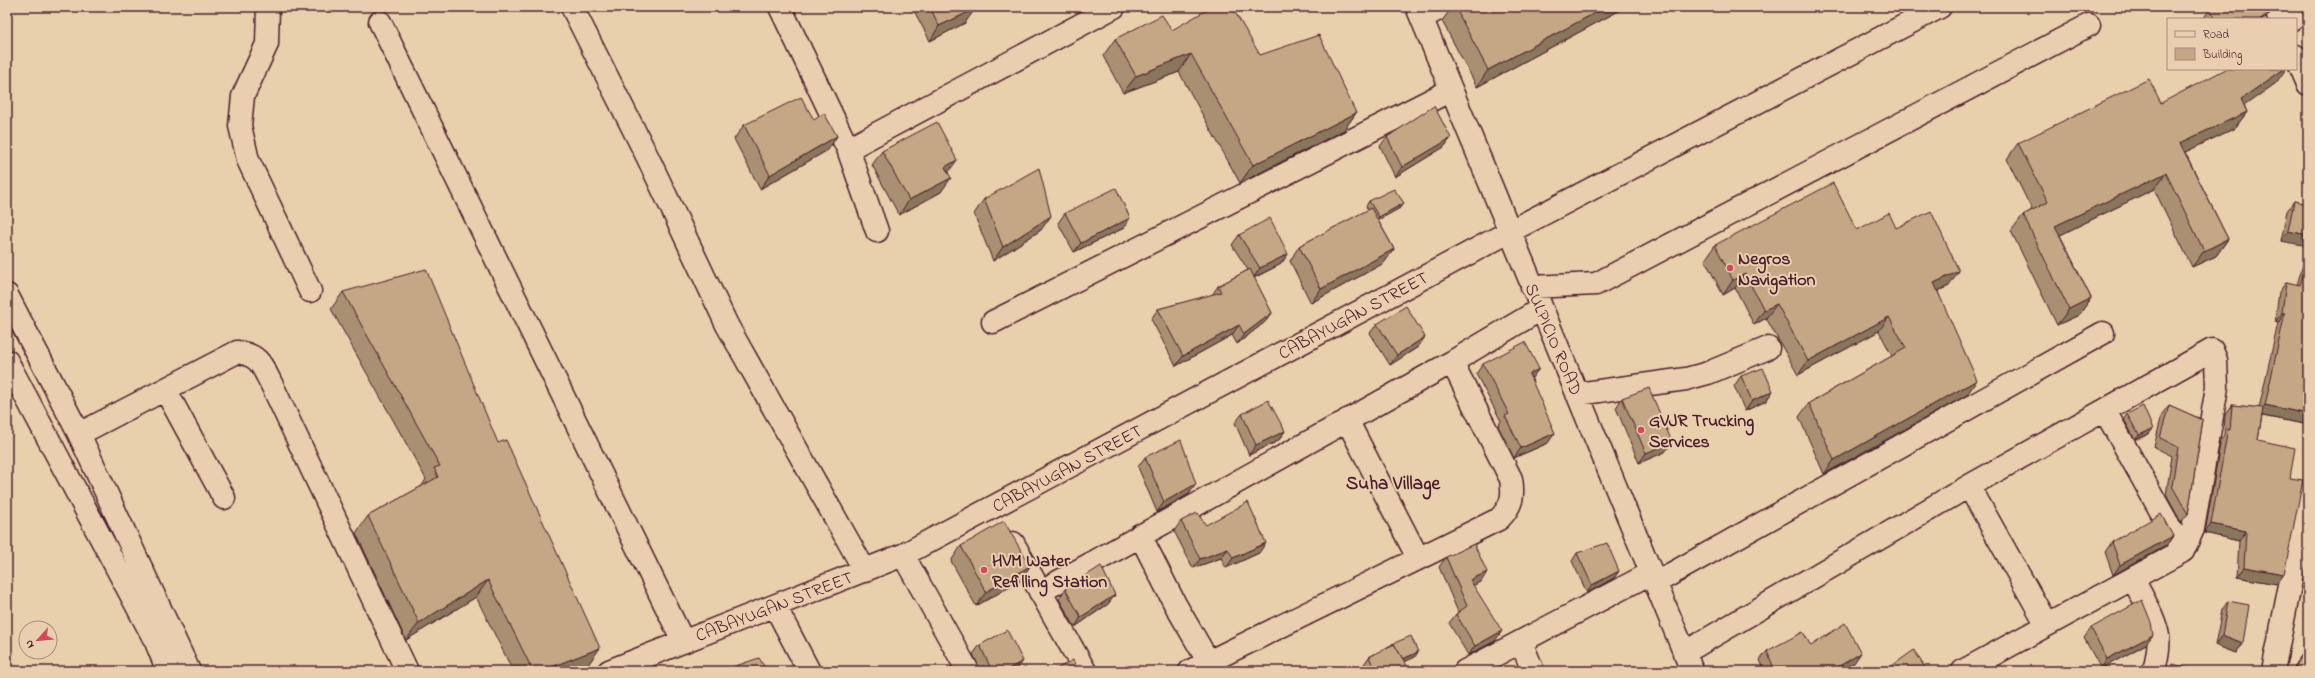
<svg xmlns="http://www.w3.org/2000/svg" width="2315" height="678" viewBox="0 0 2315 678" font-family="'Indie Flower',sans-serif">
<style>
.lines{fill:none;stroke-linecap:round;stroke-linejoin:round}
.minor-casing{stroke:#4a1f2b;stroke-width:25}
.minor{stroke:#e9cfb0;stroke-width:22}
.wall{fill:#a99072;stroke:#4a1f2b}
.shaded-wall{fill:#89765d;stroke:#4a1f2b}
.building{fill:#c4a885;stroke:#4a1f2b}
.poi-dot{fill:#d1495b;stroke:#e9cfb0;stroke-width:1.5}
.labels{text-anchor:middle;stroke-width:4;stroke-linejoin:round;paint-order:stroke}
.poi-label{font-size:18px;font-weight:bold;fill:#4a1f2b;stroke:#e9cfb0;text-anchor:start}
.street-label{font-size:18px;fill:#4a1f2b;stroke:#e9cfb0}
.neighbourhood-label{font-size:19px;font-weight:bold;fill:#4a1f2b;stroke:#e9cfb0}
</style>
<rect width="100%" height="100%" fill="#e9d0ad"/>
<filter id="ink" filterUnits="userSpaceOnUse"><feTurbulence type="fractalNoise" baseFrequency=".025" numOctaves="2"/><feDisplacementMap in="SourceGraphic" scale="8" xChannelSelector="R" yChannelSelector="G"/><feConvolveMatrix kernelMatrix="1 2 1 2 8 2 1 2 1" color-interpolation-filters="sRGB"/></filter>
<g filter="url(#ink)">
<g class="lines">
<defs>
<path id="minor" d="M268 7 267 44 243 96 240 126 248 160 310 291
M572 7 648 158 727 325 865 571
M780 7 848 149 877 231
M1417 7 1692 671
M2278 16 2293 19
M1422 18 1442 7
M380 22 683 641
M2296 56 2308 84
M848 149 1114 7
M1532 287 1596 284 2089 25
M7 295 79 434 189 671
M993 322 1451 90
M7 361 156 642 168 671
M166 391 224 498
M1577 394 1686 379 1708 373 1768 348
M2105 411 2183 551
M1347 420 1418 558
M79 434 237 352C260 355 262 366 272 385L407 671
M1969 486 2047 625
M1140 535 1175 604 1208 661
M1013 543 1085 671
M903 555 968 671
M2133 578C2141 596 2155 617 2158 636 2160 648 2156 660 2154 671
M1655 583 2103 333
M1040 592 1452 362 1541 309
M775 606 809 671
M1521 642 1533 671
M1684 653 1969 486 2212 350 2216 360 2217 387 2193 529 2183 551 1963 671
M609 671 903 555 1522 225 1940 7
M1190 671 1499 519C1512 506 1514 496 1511 479L1452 362
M1465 671 1651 573
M2273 671 2308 494"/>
</defs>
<!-- minor casing -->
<use href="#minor" class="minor-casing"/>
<!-- minor -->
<use href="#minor" class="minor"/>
</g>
<!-- wall -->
<path class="wall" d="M912 7H974L965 23 930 41Z
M1452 7H1626L1477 87 1442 21Z
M2210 9 2270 13 2265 19H2203Z
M1172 30 1356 113 1344 130 1240 183 1179 72 1123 93 1103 56 1115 39Z
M2276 83 2244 105 2247 112 2235 128 2185 152 2228 239 2216 256 2192 267 2154 189 2060 235 2091 298 2079 315 2057 325 2011 231 2023 215 2032 210 2007 159 2018 143 2161 103Z
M814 120 837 136 828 150 760 189 734 139 744 125Z
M1387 137 1451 138 1444 147 1395 177 1380 146Z
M882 151 948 173 941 192 899 215 872 165Z
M984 199 1041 230 993 261 974 214Z
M1369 201 1400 208 1378 220 1394 249 1384 263 1311 303 1290 261 1299 246 1368 210 1366 206Z
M2294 201 2308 204 2281 241 2287 211Z
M1065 213 1124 228 1074 252 1058 223Z
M1896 228 1949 286 1938 291 1967 395 1824 474 1799 417 1809 403 1892 356 1879 331 1798 375 1766 318 1754 325 1735 288 1723 295 1705 260 1715 245 1857 230Z
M1239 235 1288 254 1281 264 1254 278 1272 313 1265 322 1237 344 1232 335 1176 366 1151 319 1158 309 1212 295 1218 286 1248 270 1232 245Z
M2308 247V419L2304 424 2262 416 2258 440 2290 478 2284 574 2277 584 2237 577 2239 541 2205 533 2221 439 2224 435 2225 415 2232 405 2259 408 2278 323 2275 322 2279 292 2286 282 2297 285Z
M343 292 588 665 572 671H513L476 597 406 640 356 533 368 516 422 486 426 479 331 309Z
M1377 324 1418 347 1390 365 1370 333Z
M1483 364 1532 379 1548 443 1514 458 1498 426 1501 421 1476 374Z
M1741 376 1766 401 1745 411 1734 386Z
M1622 398 1665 452 1639 463 1616 408Z
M2169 405 2203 420 2188 514 2181 522 2166 495 2172 456 2154 447 2162 414Z
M1242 414 1285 431 1278 441 1249 455 1235 423Z
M2127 414 2149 434 2135 440 2124 419Z
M1145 457 1196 484 1189 494 1157 512 1138 467Z
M1181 521 1206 525 1259 553 1226 568 1221 558 1193 568 1174 531Z
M2173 536 2166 546 2113 575 2105 552 2112 542Z
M961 546 1030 566 1020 581 976 606 951 561Z
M1577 553 1619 571 1614 578 1587 593 1572 561Z
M1446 557 1481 582 1473 585 1495 641 1468 655 1449 623 1456 614 1458 612 1439 567Z
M1065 589 1115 595 1108 604 1075 627 1059 599Z
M2228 601 2243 643 2236 653 2215 645 2222 610Z
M2091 628 2146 644 2101 669 2084 638Z
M1392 644 1415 657 1404 662 1410 671H1364L1362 667 1369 657 1391 645Z
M980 645 1016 671H981L973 654Z
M1811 646 1854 663 1841 671H1765L1760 660 1767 651Z
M2305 650 2308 671H2292L2298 660Z"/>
<!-- shaded-wall -->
<path class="shaded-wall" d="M1606 7H1626L1477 87 1488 70Z
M975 9 965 23 930 41 939 26Z
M2270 13 2265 19H2260Z
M1191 54 1179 72 1123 93 1136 76Z
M2284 69H2286L2276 83 2230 116 2241 99Z
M2247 112 2235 128 2169 160 2180 143Z
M1356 113 1344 130 1240 183 1253 165Z
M837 136 828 150 760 189 770 175Z
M1451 138 1444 147 1395 177 1402 167Z
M957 160 947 174 945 167Z
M2166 173 2154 189 2044 243 2055 226Z
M951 178 941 192 899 215 909 200Z
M1404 203 1400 208 1375 222 1379 217Z
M1051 216 1041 230 993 261 1003 247Z
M1130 218 1124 228 1074 252 1081 243Z
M2288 231 2308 235V246L2281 241Z
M2228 239 2216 256 2192 267 2204 251Z
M1394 249 1384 263 1311 303 1321 289Z
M1288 254 1281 264 1253 278 1260 268Z
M1959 271 1949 286 1924 297 1934 283Z
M1745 274 1735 288 1723 295 1733 280Z
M2091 298 2079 315 2057 325 2069 309Z
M1777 304 1766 318 1754 325 1764 310Z
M1272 313 1265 322 1237 344 1244 334Z
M2282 313H2285L2278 323 2275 322Z
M1889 317 1879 331 1798 375 1808 361Z
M1239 325 1232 335 1176 366 1183 356Z
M1425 337 1418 347 1390 365 1397 355Z
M1539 369 1532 378 1529 374Z
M1977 380 1967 395 1824 474 1834 460Z
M1773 391 1766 401 1745 411 1752 401Z
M2265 405 2308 414V419L2304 424 2258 415Z
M2153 429 2149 434 2135 440 2139 435Z
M1285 431 1278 441 1249 455 1256 445Z
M1555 433 1548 443 1514 458 1521 448Z
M1672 442 1665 452 1639 463 1646 453Z
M1196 484 1189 494 1157 512 1164 502Z
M2211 524 2246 531 2239 541 2205 533Z
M2173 536 2166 546 2113 575 2120 565Z
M1266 543 1259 553 1226 568 1233 558Z
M1228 549 1221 558 1193 568 1200 559Z
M1030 566 1020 581 976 606 986 592Z
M2244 567 2284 574 2277 584 2237 577Z
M1619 571 1614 578 1587 593 1592 585Z
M1487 572 1481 582 1463 590 1470 580Z
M488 580 476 597 406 640 419 623Z
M1115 595 1108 604 1075 627 1081 617Z
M1502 631 1495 641 1468 655 1475 646Z
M2153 635 2146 644 2101 669 2107 659Z
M2222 635 2243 643 2236 653 2215 645Z
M600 648 588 665 572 671H541Z
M1418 652 1415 657 1396 666 1400 661Z
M1861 653 1854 663 1841 671H1831Z
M1023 661 1016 671H1005Z"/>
<!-- building -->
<path class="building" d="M930 7H974L975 9 939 26Z
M1212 7H1232L1260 55 1319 35 1356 113 1253 165 1191 54 1136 76 1115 39 1162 15 1172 30Z
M1455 7H1606L1488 70Z
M2214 7H2266L2270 13 2260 19H2216L2210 9Z
M2226 69H2284L2241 99 2247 112 2180 143 2228 239 2204 251 2166 173 2055 226 2091 298 2069 309 2023 215 2048 202 2018 143 2149 79 2161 103Z
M801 97 814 120 824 113 837 136 770 175 744 125Z
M1434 106 1451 138 1402 167 1387 137Z
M937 122 957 160 945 167 951 178 909 200 882 151Z
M1039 168 1051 216 1003 247 984 199Z
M1833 183 1857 230 1889 213 1896 228 1931 211 1959 271 1934 283 1977 380 1834 460 1809 403 1906 348 1889 317 1808 361 1777 304 1764 310 1745 274 1733 280 1715 245Z
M1116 188 1130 218 1081 243 1065 213Z
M1394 189 1404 203 1379 217 1369 201Z
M2294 201 2308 204V235L2288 231Z
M1371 208 1394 249 1321 289 1299 246Z
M1270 218 1288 254 1260 268 1239 235Z
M2308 260V414L2265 405 2285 313H2282L2286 282 2300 285Z
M426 269 498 443 506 440 600 648 541 671H533L488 580 419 623 368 516 438 477 434 468 440 466 343 292Z
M1250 269 1272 313 1244 334 1239 325 1183 356 1158 309 1221 292 1218 286Z
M1406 306 1425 337 1397 355 1377 324Z
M1525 342 1539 369 1529 374 1555 433 1521 448 1505 416 1509 414 1483 364Z
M1763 368 1773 391 1752 401 1741 376Z
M1649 388 1672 442 1646 453 1622 398Z
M1268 400 1285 431 1256 445 1242 414Z
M2169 405 2203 420 2188 514 2172 486 2178 447 2160 438Z
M2232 405 2263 408 2258 440 2295 448 2290 478 2303 480 2284 574 2244 567 2246 531 2211 524 2228 429 2230 430Z
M2143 406 2153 429 2139 435 2127 414Z
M1181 440 1196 484 1164 502 1145 457Z
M1248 502 1266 543 1233 558 1228 549 1200 559 1181 521 1197 513 1206 525Z
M2161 514 2173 536 2120 565 2112 542Z
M1004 521 1030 566 986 592 961 546Z
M1607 543 1619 571 1592 585 1577 553Z
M1474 544 1487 572 1470 580 1502 631 1475 646 1456 614 1467 606 1446 557Z
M1101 566 1115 595 1081 617 1065 589Z
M2142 600 2151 622 2153 635 2107 659 2091 628Z
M2228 601 2249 605 2243 643 2222 635Z
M1845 623 1861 653 1831 671H1775L1767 651 1803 632 1811 646Z
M1007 630 1023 661 1005 671H992L980 645Z
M1411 636 1418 652 1403 659 1394 644 1392 645V644Z
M1394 644 1410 671H1376L1369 657Z
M1914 650 1927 671H1891L1889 668Z
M2305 650 2308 652V671H2293Z
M759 658 767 671H721Z
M1073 660 1078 671H1053Z
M2173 664 2198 671H2168L2170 670Z"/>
</g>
<!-- markers -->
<g class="poi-dot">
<circle cx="1730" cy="268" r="4"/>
<circle cx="1641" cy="430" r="4"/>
<circle cx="984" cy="570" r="4"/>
</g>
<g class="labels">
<!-- poi labels -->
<g class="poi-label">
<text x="1738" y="264">Negros<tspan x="1738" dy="21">Navigation</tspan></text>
<text x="1649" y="426">GVJR Trucking<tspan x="1649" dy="21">Services</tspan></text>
<text x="992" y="566">HVM Water<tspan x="992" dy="21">Refilling Station</tspan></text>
</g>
<!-- street labels -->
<g class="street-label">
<text transform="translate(1353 315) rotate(-28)" y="6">CABAYUGAN STREET</text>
<text transform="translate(1554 339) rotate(67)" y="6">SULPICIO ROAD</text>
<text transform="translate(1067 468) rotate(-28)" y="6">CABAYUGAN STREET</text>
<text transform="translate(774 606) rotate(-21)" y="6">CABAYUGAN STREET</text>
</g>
<!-- neighbourhood labels -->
<g class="neighbourhood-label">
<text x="1393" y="489">Suha Village</text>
</g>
</g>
<!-- margin -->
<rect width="2315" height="678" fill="none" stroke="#e9cfb0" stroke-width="24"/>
<rect x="12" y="12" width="2291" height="654" fill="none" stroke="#4a1f2b" stroke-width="1.5" filter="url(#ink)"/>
<!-- legend -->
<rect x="2167" y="18" width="130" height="52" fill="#e9cfb0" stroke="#a9897b"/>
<rect x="2175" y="31" width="20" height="6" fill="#e9cfb0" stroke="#a9897b"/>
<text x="2203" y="38" font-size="12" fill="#4a1f2b">Road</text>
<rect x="2175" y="48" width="20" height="12" fill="#c4a885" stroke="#a9897b"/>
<text x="2203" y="58" font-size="12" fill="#4a1f2b">Building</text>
<!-- north arrow -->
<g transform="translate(38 640) rotate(243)"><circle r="19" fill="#e9cfb0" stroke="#a9897b"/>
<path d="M0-3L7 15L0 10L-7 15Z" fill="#d1495b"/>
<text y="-6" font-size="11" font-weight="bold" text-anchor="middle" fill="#4a1f2b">N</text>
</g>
</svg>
